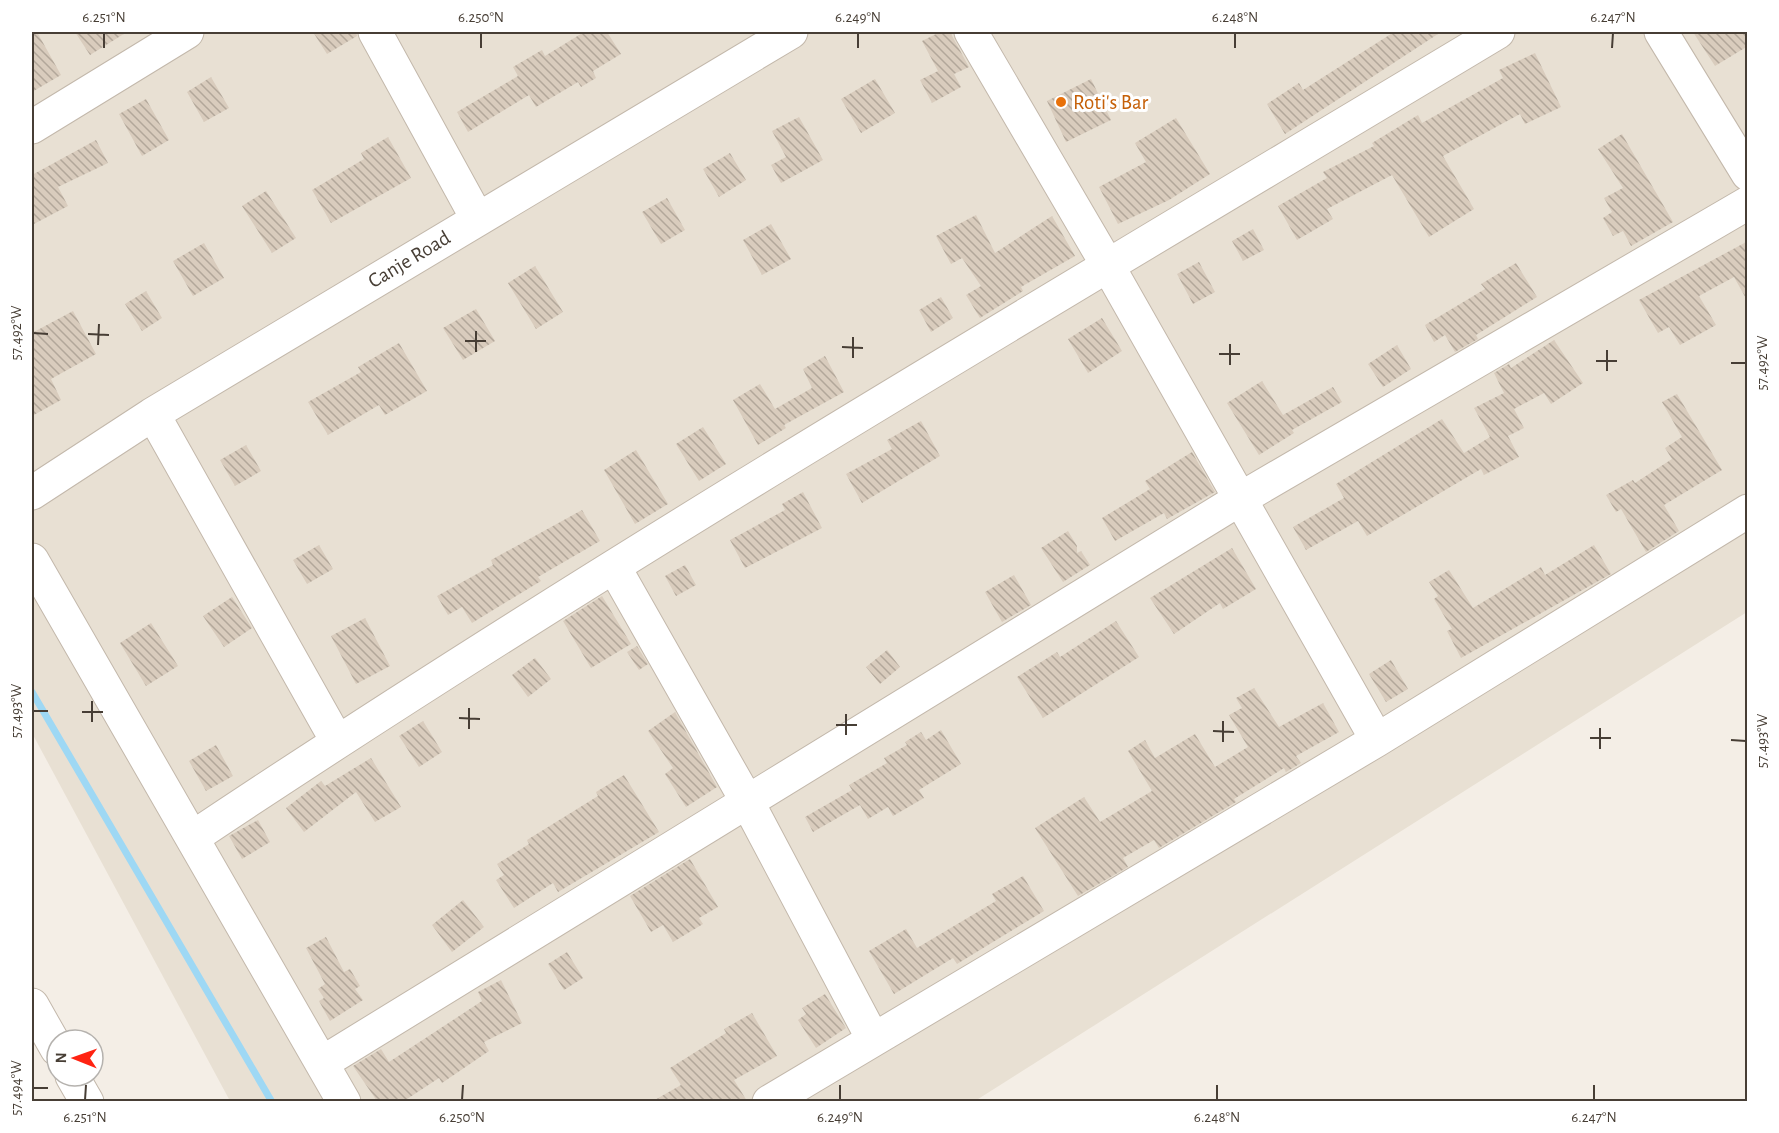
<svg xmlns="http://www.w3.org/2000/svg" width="1779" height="1133" viewBox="0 0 1779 1133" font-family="'Alegreya Sans',sans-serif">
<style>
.residential{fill:#e8e0d3}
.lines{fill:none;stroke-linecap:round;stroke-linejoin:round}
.stream{stroke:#9ed8f4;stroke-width:7}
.building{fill:url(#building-back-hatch)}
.minor-casing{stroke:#c3b8ab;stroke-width:35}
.minor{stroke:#fff;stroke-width:33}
.ticks{fill:none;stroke:#473e35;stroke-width:2}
.food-dot{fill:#e8710a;stroke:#fff;stroke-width:2}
.labels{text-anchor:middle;stroke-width:6;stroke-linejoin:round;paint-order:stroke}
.food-label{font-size:21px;fill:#c56008;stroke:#fff;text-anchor:start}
.street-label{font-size:21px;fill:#473e35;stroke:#fff}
.neatline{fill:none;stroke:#473e35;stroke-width:2}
.ticks-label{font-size:15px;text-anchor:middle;fill:#473e35}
</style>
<defs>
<pattern id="building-back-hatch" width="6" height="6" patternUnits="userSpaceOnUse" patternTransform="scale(1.5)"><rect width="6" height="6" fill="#d9ccbd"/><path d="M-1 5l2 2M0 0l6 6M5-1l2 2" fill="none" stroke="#b2a79a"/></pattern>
</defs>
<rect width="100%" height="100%" fill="#f4eee6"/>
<!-- residential -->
<path class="residential" d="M32 32H1747V612L975 1101H230L32 733Z"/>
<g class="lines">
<!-- stream -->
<path class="stream" d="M32 692 272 1102"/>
</g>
<!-- building -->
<path class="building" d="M32 32H37L61 75 32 92Z
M75 32H127L90 55Z
M313 32H356L357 36 327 54Z
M584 32H607L621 54 593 71 596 78 581 87 578 82 536 107 529 95 468 132 457 112 518 76 513 67 542 50 545 56Z
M940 32H950L969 67 954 74 961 87 932 103 920 80 938 71 922 41Z
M1394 32H1441L1285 134 1267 104 1299 83 1303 90Z
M1693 32H1748V46L1715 66Z
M1535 53 1561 107 1525 124 1520 114 1443 156 1474 209 1429 237 1392 175 1327 209 1333 219 1297 240 1278 206 1327 178 1323 172 1374 146 1372 143 1418 115 1422 123 1503 78 1499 70Z
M211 77 229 108 204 122 187 92Z
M875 79 895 113 861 133 841 99Z
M1091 79 1111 120 1066 142 1047 101Z
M146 99 169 140 142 156 119 114Z
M799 117 823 160 781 183 771 165 786 157 772 131Z
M1176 118 1210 174 1169 200 1118 224 1099 187 1146 162 1135 143Z
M1622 134 1673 222 1631 246 1623 231 1613 236 1603 218 1612 212 1604 198 1623 188 1598 149Z
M388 137 411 178 331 223 312 190 364 159 361 153Z
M96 140 108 163 58 187 68 206 32 225V175Z
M730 153 746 180 719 197 703 169Z
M266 191 296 238 272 253 242 206Z
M667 198 685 230 661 244 642 212Z
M976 215 995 253 1052 216 1075 256 1021 287 1023 291 980 318 966 295 981 286 962 258 951 264 936 236Z
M771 224 791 259 762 275 743 240Z
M1253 229 1264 250 1243 261 1232 241Z
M1748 241V302L1734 277 1699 296 1716 325 1680 345 1669 327 1658 333 1639 300Z
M204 243 224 278 193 296 173 261Z
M1199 262 1215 292 1193 304 1177 274Z
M1516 263 1537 297 1476 335 1478 339 1455 352 1445 335 1434 342 1425 325 1485 289 1481 284Z
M535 266 563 312 536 329 508 283Z
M146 291 162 318 142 331 125 304Z
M941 297 953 318 931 332 919 310Z
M476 309 495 341 463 360 443 328Z
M73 311 96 354 51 379 61 400 32 416V333Z
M1102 318 1122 351 1088 373 1068 339Z
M1554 340 1583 383 1551 404 1544 393 1514 409 1524 428 1508 436 1519 457 1484 475 1481 469 1367 536 1358 521 1306 550 1293 527 1344 498 1336 484 1442 419 1464 453 1490 437 1474 408 1504 393 1494 373 1509 364 1511 368Z
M399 343 427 391 385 415 379 405 328 435 308 402 361 372 358 367Z
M1397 345 1411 369 1383 387 1368 364Z
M825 356 844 392 784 425 786 428 758 445 733 400 760 384 775 409 812 388 803 369Z
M1262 381 1283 415 1333 387 1342 402 1292 430 1294 433 1259 455 1227 403Z
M1677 394 1722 470 1664 505 1679 531 1646 552 1621 509 1616 512 1606 495 1633 480 1635 483 1672 459 1665 448 1682 437 1662 402Z
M921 421 940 456 862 503 846 474 892 449 887 440Z
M703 427 726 464 699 481 676 444Z
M246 445 261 471 235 486 220 460Z
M636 450 668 504 635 524 604 470Z
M1192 452 1215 492 1167 519 1164 513 1115 541 1102 518 1150 489 1145 481Z
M803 492 822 528 745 568 730 540 785 510 782 504Z
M582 510 600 541 538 577 541 581 472 623 462 607 448 615 437 596 493 565 491 560Z
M1068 531 1077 546V553L1081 551 1090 565 1063 582 1041 548Z
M319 545 333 569 307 584 293 560Z
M1594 545 1611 574 1461 658 1447 631 1452 629 1434 599 1438 596 1429 582 1449 570 1473 608 1541 567 1545 575Z
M1232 548 1256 589 1223 609 1220 603 1174 634 1150 598Z
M685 565 696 585 676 596 665 576Z
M1014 575 1031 605 1002 622 985 592Z
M602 596 631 644 591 668 563 621Z
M232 597 252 628 224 647 203 616Z
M365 618 390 666 356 684 331 636Z
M1116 621 1139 657 1043 718 1017 677 1057 652 1060 657Z
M151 623 178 666 146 686 120 643Z
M637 646 648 664 639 670 627 652Z
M887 650 900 667 880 684 866 667Z
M535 658 551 679 528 697 512 675Z
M1391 660 1408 689 1386 702 1369 674Z
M1254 688 1279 727 1323 703 1339 732 1296 756 1301 763 1286 772 1284 768 1234 799 1236 802 1159 848 1154 840 1123 858 1128 867 1078 896 1035 828 1084 797 1100 822 1152 791 1128 751 1145 740 1155 758 1195 734 1215 767 1248 747 1229 715 1242 708 1236 698Z
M675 712 717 787 686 807 665 774 673 768 648 731Z
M423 721 442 752 419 767 399 736Z
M941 730 961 764 919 790 924 798 893 816 888 807 868 819 860 805 813 832 805 817 852 790 849 785 887 763 884 758 907 745 905 742 921 732 926 740Z
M216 745 233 776 206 791 189 761Z
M371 758 401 807 375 822 356 792 304 832 286 808 321 781 325 786Z
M624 775 659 832 558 892 553 883 514 908 496 880 504 875 497 864 529 844 527 840 598 796 596 792Z
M258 820 270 842 242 859 229 836Z
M690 859 718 907 699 918 703 924 673 942 663 925 651 932 630 896Z
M1023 876 1044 911 957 964 953 958 894 994 869 951 906 929 917 948 996 901 992 894Z
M463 900 484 927 452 952 432 925Z
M326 937 344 972 350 969 360 986 355 989 363 1000 330 1021 319 1001 324 998 318 989 325 984 306 948Z
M567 952 583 978 564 990 548 964Z
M501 980 522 1023 484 1042 489 1051 442 1083 439 1078 404 1101H377L353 1066 381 1049 389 1062 482 1001 478 992Z
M825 994 846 1028 816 1048 798 1020 806 1014 802 1008Z
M752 1013 777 1056 734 1080 747 1101H653L681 1085 670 1068 726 1033 724 1029Z"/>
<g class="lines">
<defs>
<path id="minor" d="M375 32 477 218
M971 32 1108 266 1377 740
M1661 32 1748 174
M32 127 187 32
M153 414 337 741
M32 493 153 414 791 32
M32 560 344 1102
M614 567 748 803 873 1039
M192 838C617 554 1060 295 1498 32
M32 1005 57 1049
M322 1063 1240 499 1748 203
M72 1076 87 1102
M769 1102 1377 740 1748 511"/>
</defs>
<!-- minor casing -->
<use href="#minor" class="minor-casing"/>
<!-- minor -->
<use href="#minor" class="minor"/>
</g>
<!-- ticks -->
<path class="ticks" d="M104 48V33M481 48V33M858 48V33M1235 48V33M1612 48 1613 33M33 333 48 334M88 334 109 335M465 341H486M98 345 99 324M842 347 863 348M476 352V331M1219 354H1240M853 358V337M1596 361H1617M1731 363H1746M1230 365V344M1607 371V350M33 711H48M82 712H103M459 718 480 719M92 722V701M836 725H857M469 729V708M1213 731 1234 732M846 735V714M1590 738H1611M1731 740 1746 741M1223 742V721M1600 749V728M33 1088H48M85 1100 86 1085M462 1100 463 1085M840 1100V1085M1217 1100V1085M1594 1100V1085"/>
<!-- markers -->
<circle class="food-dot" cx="1061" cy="102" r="6"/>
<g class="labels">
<!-- food labels -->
<g class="food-label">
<text x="1073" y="109">Roti's Bar</text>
</g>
<!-- street labels -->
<g class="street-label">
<text transform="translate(409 259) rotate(-31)" y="7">Canje Road</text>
</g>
</g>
<!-- border -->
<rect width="1779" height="1133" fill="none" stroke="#ffffff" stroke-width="66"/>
<!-- north arrow -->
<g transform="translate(75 1058) rotate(271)"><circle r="28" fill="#ffffff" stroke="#b5b2ae" stroke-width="1.5"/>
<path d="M0-4.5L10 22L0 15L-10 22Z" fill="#ff2312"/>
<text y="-9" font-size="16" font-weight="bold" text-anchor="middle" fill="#473e35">N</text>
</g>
<rect x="33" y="33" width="1713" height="1067" class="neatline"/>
<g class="ticks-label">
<text x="104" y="22">6.251°N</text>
<text x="481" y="22">6.250°N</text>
<text x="858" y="22">6.249°N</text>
<text x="1235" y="22">6.248°N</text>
<text x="1613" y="22">6.247°N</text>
<text transform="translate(16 333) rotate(-90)" y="5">57.492°W</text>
<text transform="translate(1762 363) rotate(-90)" y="5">57.492°W</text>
<text transform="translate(16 711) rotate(-90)" y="5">57.493°W</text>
<text transform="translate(1762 741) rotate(-90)" y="5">57.493°W</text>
<text transform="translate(16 1088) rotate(-90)" y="5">57.494°W</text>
<text x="85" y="1122">6.251°N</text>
<text x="462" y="1122">6.250°N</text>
<text x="840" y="1122">6.249°N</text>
<text x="1217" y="1122">6.248°N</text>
<text x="1594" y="1122">6.247°N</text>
</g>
</svg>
